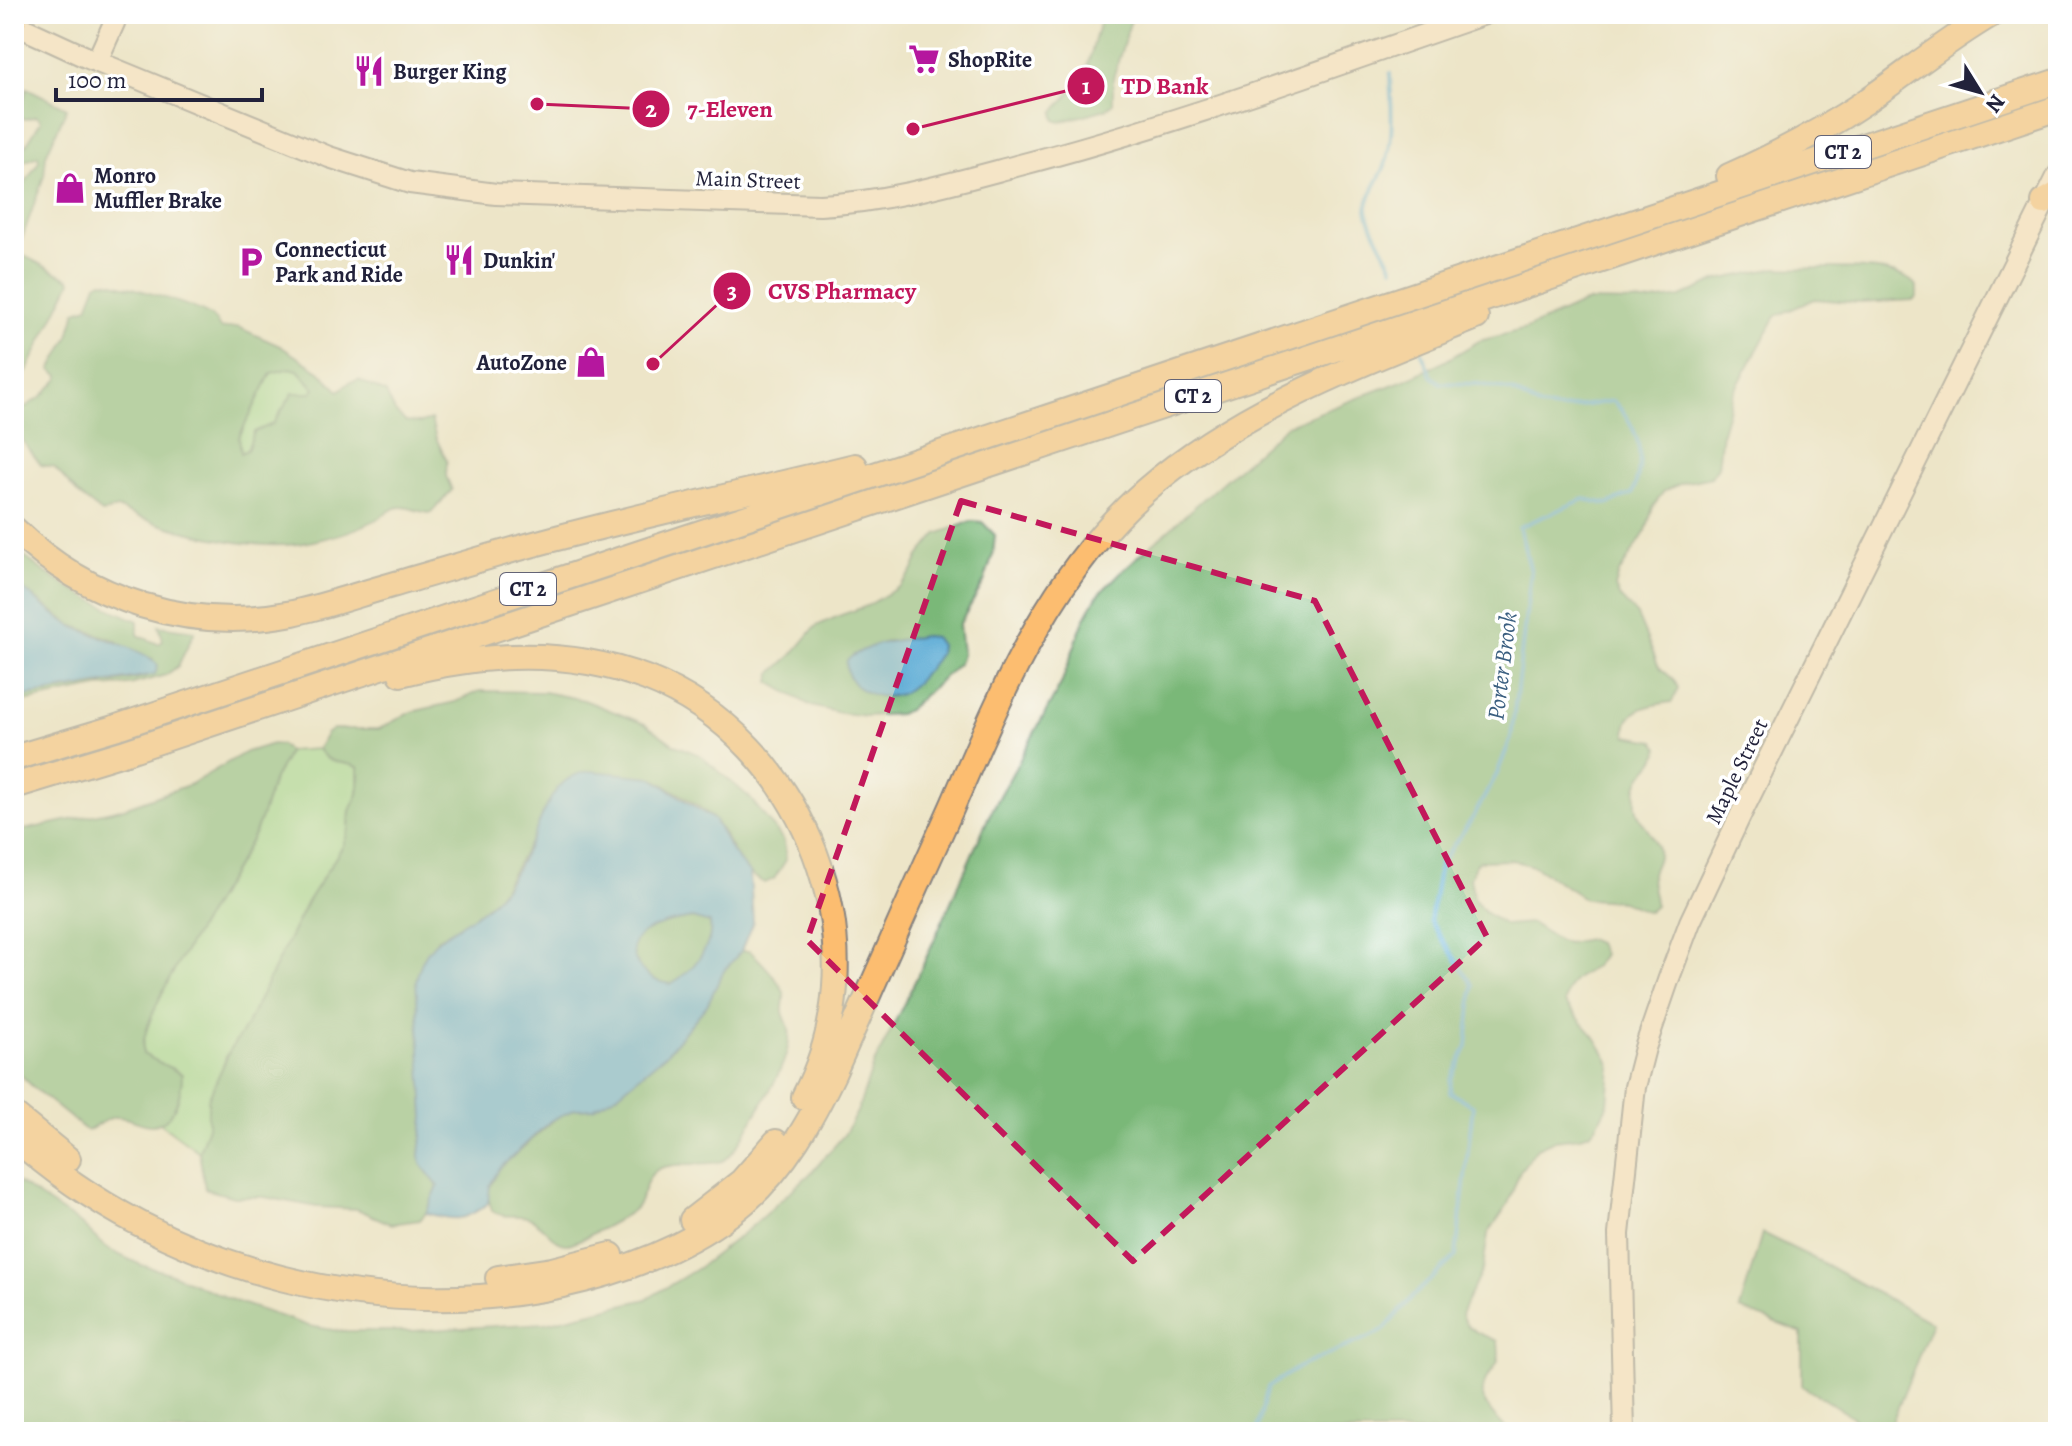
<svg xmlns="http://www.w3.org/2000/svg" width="2072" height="1446" viewBox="0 0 2072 1446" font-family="Alegreya,serif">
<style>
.green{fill:#98d78d;stroke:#5d7c64;stroke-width:2}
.forest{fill:#7ab878;stroke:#4e6d5a;stroke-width:2;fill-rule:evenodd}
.water{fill:#5aaad4;stroke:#3e6688;stroke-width:2;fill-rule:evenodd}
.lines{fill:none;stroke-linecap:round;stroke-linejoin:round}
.stream{stroke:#5aaad4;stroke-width:4}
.secondary-casing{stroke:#888482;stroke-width:24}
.highway-casing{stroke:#888482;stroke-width:28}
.secondary{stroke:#fee5c5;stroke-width:20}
.highway{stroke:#fcbd6f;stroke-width:24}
.marked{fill:none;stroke:#c2185b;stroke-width:6;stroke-dasharray:16 10;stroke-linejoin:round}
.labels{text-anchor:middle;stroke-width:7;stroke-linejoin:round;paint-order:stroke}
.shield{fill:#fff;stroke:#646476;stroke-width:2}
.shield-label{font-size:20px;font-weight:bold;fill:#22223b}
.poi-label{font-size:22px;font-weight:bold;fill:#22223b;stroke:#fff;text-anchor:start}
.street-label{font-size:22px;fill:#22223b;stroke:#fff}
.water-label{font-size:24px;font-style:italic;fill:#3b5f80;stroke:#fff}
.leader{fill:none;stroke:#c2185b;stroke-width:3}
.callout-dot{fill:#c2185b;stroke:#fff;stroke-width:3}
.mark-label{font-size:24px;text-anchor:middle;font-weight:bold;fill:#fff}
.callout-label{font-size:24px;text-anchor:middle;font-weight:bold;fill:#c2185b;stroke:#fff;stroke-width:7;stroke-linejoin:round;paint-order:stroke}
</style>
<rect width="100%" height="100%" fill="#fff"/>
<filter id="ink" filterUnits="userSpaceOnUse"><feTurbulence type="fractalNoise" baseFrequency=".0125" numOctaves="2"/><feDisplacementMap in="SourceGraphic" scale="16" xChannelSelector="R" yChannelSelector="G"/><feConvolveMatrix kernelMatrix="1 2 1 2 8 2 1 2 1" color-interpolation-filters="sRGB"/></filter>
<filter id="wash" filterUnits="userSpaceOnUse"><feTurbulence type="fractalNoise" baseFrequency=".006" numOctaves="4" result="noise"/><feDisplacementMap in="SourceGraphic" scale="32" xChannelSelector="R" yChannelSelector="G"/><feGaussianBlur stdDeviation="1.8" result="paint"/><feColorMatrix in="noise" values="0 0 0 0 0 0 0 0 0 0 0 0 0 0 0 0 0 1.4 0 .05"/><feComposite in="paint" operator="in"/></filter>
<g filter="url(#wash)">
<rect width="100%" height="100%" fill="#ede5c8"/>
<!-- green -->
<path class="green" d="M290 368 298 370 315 389 311 393H293L273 424 254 432 247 450 240 453 239 437 271 373Z
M318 749C328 765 342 761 358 767V794L350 811 349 829 343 846 307 902 246 1026 226 1057 221 1075 208 1099V1126L199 1152 160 1123C178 1108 185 1091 175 1069L158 1064 143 1054C137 1011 235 877 256 830 263 815 266 799 272 784 276 772 285 763 288 751Z"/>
<!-- forest -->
<path class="forest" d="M1102 14H1135L1130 23 1113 78V103L1106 109 1060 122 1055 120 1054 112 1080 81 1088 64Z
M27 88 67 108 46 155 44 176 18 250 24 256 70 279 71 282 18 389H14V189L25 183 39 161 38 156 21 163 19 156 41 121 37 116 25 119 21 117 20 113Z
M1776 268C1810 271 1897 259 1917 287V297L1914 300 1860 303 1815 299 1776 316 1733 394 1722 432 1718 467 1711 477 1682 483 1664 491 1653 507 1646 531 1619 573 1615 588 1619 596 1637 615 1659 667 1674 680 1678 688 1672 702C1651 705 1622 708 1627 736L1655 741 1659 748C1657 769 1633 769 1636 805 1637 823 1655 833 1658 850 1660 860 1653 866 1652 875 1649 885 1656 895 1655 906L1648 912 1621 901 1585 899 1536 867 1512 860 1480 861 1476 863 1470 878 1474 899 1486 913 1505 925 1531 923 1559 941 1568 943 1588 939 1597 943 1603 954C1591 979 1568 970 1565 1003L1595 1037 1607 1057 1611 1067 1608 1104 1597 1125 1591 1132 1580 1137 1555 1140 1537 1148 1520 1171 1508 1204 1488 1234 1483 1268 1461 1314C1467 1332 1482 1334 1498 1341 1498 1346 1500 1355 1498 1360 1496 1369 1487 1375 1484 1383 1476 1402 1498 1420 1510 1432H14V1180L81 1224 107 1249 141 1265 169 1273 237 1302 309 1326 339 1331H412L545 1323 647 1299 698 1268 751 1227 812 1172 844 1135 857 1112 873 1066 923 965 989 816 1061 684 1084 620 1097 596 1123 570 1287 425 1407 379 1445 361 1479 341 1526 329 1588 301 1645 302 1681 297 1718 280Z
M102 281C120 283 201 307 213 318 217 321 218 326 221 329L238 327 280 346 319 371 339 391 350 382 359 380 386 393 395 412 406 422 420 423 431 420 436 438 447 461 446 476 452 490 431 513C421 513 411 507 401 507 393 507 385 514 379 518 358 530 333 537 309 542 256 554 166 530 117 508L102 513 79 495 54 467 41 465 22 440 14 414 41 397 59 379 60 376 51 370 69 336 76 311 88 307 97 284ZM290 368 298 370 315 389 311 393H293L273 424 254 432 247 450 241 453 239 437 271 373Z
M972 521 982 522 995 535 993 554 984 582 959 625 962 654 959 663 908 710 899 714 867 716 840 713 811 706 770 682 772 673 792 655 816 626 841 615 867 606 900 586 912 572 919 556 937 534ZM888 641 939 654C924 674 906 698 879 695L854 655Z
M14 548C56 584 87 599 138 621V635L158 644 163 641 159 626 195 631 178 666 166 675 130 685 99 687 14 704V698L145 677 153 659 127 649 115 640 71 625 14 582Z
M480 691 544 692 584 700 645 724 675 745 700 755 749 797 784 841 786 860 774 879 765 883C737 871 732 842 714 820 702 806 667 786 651 777L532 839 498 896 472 919 437 939 420 1029 424 1117 420 1155 427 1172 438 1186 426 1213 420 1220 391 1224 357 1209 317 1207 264 1197H234L205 1189 199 1152 208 1126V1099L231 1048 246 1026 307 902 343 846 349 829 350 811 358 794 360 776 358 767C342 761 328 765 318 749L326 734 333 729H379L411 712 455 702Z
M272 744 281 745 288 751C285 763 276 772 272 784 266 799 263 815 256 830 235 876 137 1012 143 1054L182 1074C182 1092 175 1123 152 1125 140 1125 128 1116 115 1117 106 1118 96 1127 87 1131L36 1090 14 1068V832L121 809 191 784 246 752Z
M692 918 710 923C714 948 691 972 671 984 666 983 658 982 653 979 636 969 623 946 643 933 658 924 675 921 692 918Z
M741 951H750C758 958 782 983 784 993 785 999 782 1006 783 1012 784 1018 788 1023 789 1029 793 1054 769 1093 756 1114 747 1129 739 1148 726 1159 717 1167 678 1161 661 1168 643 1175 646 1196 635 1208 629 1215 574 1245 566 1244 553 1243 543 1225 532 1219 519 1212 505 1220 492 1211L487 1193 499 1169 558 1116 575 1109 593 1108 618 1094 667 1053 707 1005 723 972Z
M1762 1233 1821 1262 1932 1323 1888 1432H1866L1853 1417 1802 1386V1333L1740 1309Z"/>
<!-- water -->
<path class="water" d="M14 582C34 596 52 616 74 627 93 636 149 650 158 666L155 674 14 698Z
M925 636 934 637 940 645 939 654C930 667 915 688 900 694 877 703 842 687 847 660 870 642 897 640 925 636Z
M592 771 651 777 714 820 732 852 750 874 753 921 741 951 723 972 707 1005 667 1053 618 1094 593 1108 575 1109 550 1121 499 1169 490 1185 488 1203C465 1222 454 1221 426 1213L438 1186 421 1164 420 1155 424 1117 416 981C426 927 469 931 499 894 512 879 522 859 531 841 545 812 553 774 592 771ZM692 918 710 923C714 947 691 972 671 984 666 983 658 982 653 979 637 970 623 946 643 933 658 924 675 921 692 918Z"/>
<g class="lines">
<!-- stream -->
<path class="stream" d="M1389 14 1390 21
M1390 73C1391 105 1395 136 1385 166 1380 178 1369 193 1367 206 1365 219 1387 253 1393 268
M1256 1432 1268 1387 1299 1367 1383 1331 1412 1297 1456 1256 1473 1106 1450 1092 1451 1080 1467 1046 1473 985 1430 921 1440 864 1472 819 1497 774 1511 738 1531 572 1519 527 1584 499 1607 504 1632 494C1647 458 1640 428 1613 401L1561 409 1540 407 1512 391 1479 384 1440 383 1431 376 1421 350"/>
</g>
</g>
<g filter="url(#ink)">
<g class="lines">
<defs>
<path id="secondary" d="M14 24 88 58 329 157 410 183 496 194 820 205C887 202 952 183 1016 166 1175 125 1330 67 1485 14
M97 61 118 14
M1624 1432 1619 1234 1635 1087 1645 1048 1669 978 1690 922 1742 812 2058 175"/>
<path id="highway" d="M14 19 16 14
M1729 176C1776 155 1822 131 1865 102 1907 73 1947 40 1992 14
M2044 202 2058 194
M14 529C88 601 191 633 293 613 326 606 359 594 392 585 444 570 496 554 549 540 650 513 753 491 855 466
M401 674C481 653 568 648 646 678 806 740 884 944 804 1097
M14 758 114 728 2058 81
M14 786 126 752 2058 108
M14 1115 68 1159
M14 1137C165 1272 387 1331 584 1280 643 1264 700 1241 746 1201 786 1165 811 1120 834 1072 873 984 912 895 952 807 1002 692 1049 575 1146 490 1241 408 1361 364 1476 317
M692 1220 742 1181 776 1142
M498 1278 552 1270 611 1255"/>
</defs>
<!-- secondary casing -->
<use href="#secondary" class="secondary-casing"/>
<!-- highway casing -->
<use href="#highway" class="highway-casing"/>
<!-- secondary -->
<use href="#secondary" class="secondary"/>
<!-- highway -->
<use href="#highway" class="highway"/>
</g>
</g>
<!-- marked area -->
<path d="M0 0H2072V1446H0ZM961 501 1315 601 1487 937 1133 1261 807 940Z" fill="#ede5c8" fill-opacity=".55" fill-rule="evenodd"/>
<path class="marked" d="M961 501 1315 601 1487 937 1133 1261 807 940Z"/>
<!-- icons -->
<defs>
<symbol id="supermarket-bare" viewBox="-9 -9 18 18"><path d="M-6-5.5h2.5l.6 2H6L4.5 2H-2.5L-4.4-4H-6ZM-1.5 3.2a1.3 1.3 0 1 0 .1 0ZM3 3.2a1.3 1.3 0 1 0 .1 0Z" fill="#b5179e" stroke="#fff" stroke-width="2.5" paint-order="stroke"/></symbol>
<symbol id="restaurant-bare" viewBox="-9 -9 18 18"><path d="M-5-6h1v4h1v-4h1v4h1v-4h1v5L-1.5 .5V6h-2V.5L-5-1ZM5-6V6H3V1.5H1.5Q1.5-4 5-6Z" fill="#b5179e" stroke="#fff" stroke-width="2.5" paint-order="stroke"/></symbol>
<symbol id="shop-bare" viewBox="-9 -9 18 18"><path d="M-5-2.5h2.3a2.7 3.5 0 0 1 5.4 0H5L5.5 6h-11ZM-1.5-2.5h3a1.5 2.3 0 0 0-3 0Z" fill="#b5179e" stroke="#fff" stroke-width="2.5" paint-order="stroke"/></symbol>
<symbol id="parking-bare" viewBox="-9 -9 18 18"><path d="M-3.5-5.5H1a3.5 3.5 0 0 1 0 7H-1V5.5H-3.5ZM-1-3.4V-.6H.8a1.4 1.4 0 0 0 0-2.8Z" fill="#b5179e" stroke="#fff" stroke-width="2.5" paint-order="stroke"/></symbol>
</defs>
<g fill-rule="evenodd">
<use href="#supermarket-bare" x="902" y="37" width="44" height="44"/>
<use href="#restaurant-bare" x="347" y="49" width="44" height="44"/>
<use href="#shop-bare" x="48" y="166" width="44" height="44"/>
<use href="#restaurant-bare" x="437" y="238" width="44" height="44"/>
<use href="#parking-bare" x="229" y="240" width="44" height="44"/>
<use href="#shop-bare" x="569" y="340" width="44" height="44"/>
</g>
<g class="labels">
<!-- shield labels -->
<g class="shield">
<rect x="1815" y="136" width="56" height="32" rx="6"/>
<rect x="1165" y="380" width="56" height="32" rx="6"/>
<rect x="500" y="573" width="56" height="32" rx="6"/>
</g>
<g class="shield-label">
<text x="1843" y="159">CT 2</text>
<text x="1193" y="403">CT 2</text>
<text x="528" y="596">CT 2</text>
</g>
<!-- poi labels -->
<g class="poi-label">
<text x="948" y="67">ShopRite</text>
<text x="393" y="79">Burger King</text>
<text x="94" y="183">Monro<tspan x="94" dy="25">Muffler Brake</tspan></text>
<text x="275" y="257">Connecticut<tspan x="275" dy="25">Park and Ride</tspan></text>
<text x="483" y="268">Dunkin'</text>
<text x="567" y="370" text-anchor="end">AutoZone</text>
</g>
<!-- street labels -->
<g class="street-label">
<text transform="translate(748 179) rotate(2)" y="8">Main Street</text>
<text transform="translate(1736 771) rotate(-64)" y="8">Maple Street</text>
</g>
<!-- water labels -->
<g class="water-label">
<text transform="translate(1502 666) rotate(-83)" y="8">Porter Brook</text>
</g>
</g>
<!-- callouts -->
<path class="leader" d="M913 129L1086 86M537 104L651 109M653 364L732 291"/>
<g class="callout-dot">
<circle cx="913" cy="129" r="8"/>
<circle cx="537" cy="104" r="8"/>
<circle cx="653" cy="364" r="8"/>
<circle cx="1086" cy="86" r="20"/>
<circle cx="651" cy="109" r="20"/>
<circle cx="732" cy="291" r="20"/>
</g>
<g class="mark-label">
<text x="1086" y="94">1</text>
<text x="651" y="117">2</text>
<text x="732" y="299">3</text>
</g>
<g class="callout-label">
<text x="1165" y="94">TD Bank</text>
<text x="730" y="117">7-Eleven</text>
<text x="842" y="299">CVS Pharmacy</text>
</g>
<!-- margin -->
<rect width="2072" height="1446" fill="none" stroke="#fff" stroke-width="48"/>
<!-- north arrow -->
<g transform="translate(1980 92) rotate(127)" stroke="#ffffff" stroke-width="6" paint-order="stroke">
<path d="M0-6L14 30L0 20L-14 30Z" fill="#22223b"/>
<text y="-12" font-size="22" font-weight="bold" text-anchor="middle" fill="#22223b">N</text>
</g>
<!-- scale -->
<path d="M56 88v12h206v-12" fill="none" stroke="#22223b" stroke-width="4"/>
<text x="68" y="88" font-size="24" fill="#22223b" stroke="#ffffff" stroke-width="6" paint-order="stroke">100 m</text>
</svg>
